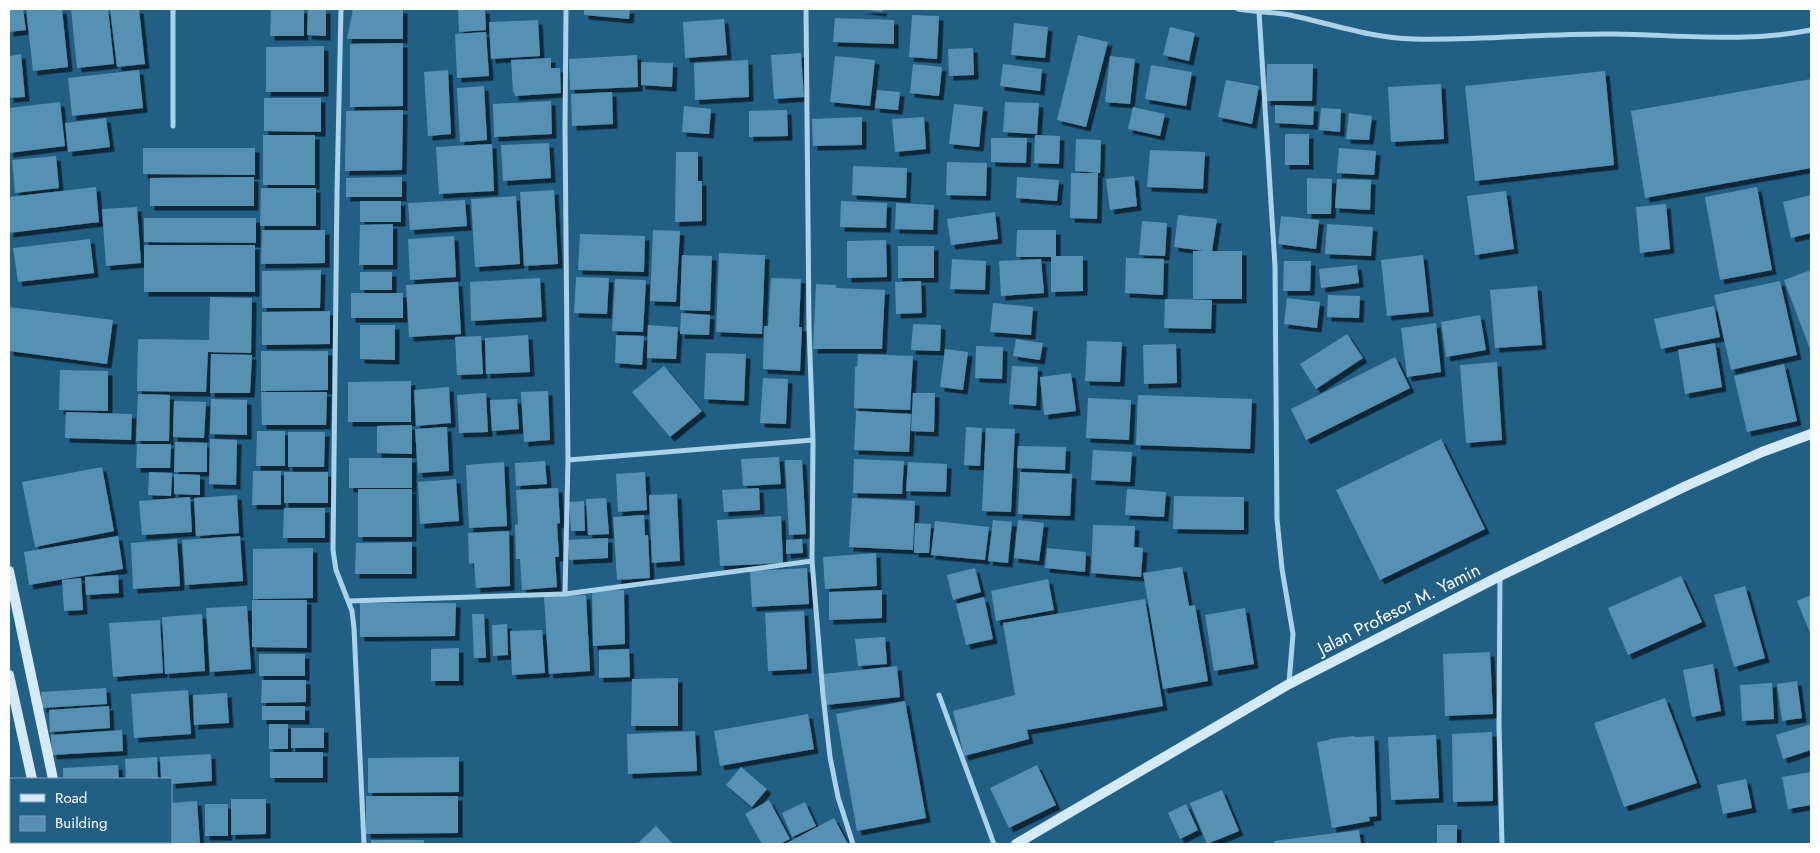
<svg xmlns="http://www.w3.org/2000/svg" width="1820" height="853" viewBox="0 0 1820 853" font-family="Jost,sans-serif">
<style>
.building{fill:#5790b2;filter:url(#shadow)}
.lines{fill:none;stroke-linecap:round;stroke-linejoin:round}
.street{stroke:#abd2e9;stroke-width:5}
.secondary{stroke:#d5eaf7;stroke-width:10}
.labels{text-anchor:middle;stroke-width:4;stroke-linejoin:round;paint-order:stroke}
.street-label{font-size:18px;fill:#fff;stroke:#225f84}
</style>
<defs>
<filter id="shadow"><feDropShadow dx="4.5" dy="4.5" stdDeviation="0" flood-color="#0009"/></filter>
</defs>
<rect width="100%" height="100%" fill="#225f84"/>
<!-- building -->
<path class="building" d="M9 9H23L26 30 9 32Z
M26 9H62L68 67 33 71Z
M71 9H108L114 64 77 68Z
M110 9H139L145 64 117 67Z
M271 9H304V36H270Z
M308 9H326V36L307 35Z
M353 9H403V39H347Z
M458 9H485L486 30 459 32Z
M584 9H630L629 19 584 15Z
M860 9H883L882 12Z
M912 15 939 16 937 59 909 57Z
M835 18 894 20V44L833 42Z
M724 19 727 55 685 58 683 22Z
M538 20 540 56 491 59 489 22Z
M1014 23 1048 27 1045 58 1011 55Z
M1170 27 1195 33 1189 61 1163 55Z
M486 32 489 76 457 78 455 34Z
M1078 35 1108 42 1086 127 1057 120Z
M403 43V106L350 107V44Z
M324 46V92H266V47Z
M973 48 974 75 949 76 948 49Z
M801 53 804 97 774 99 771 55Z
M21 54 25 97 9 98V56Z
M637 55 638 87 570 90 569 59Z
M835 56 875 60 870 106 830 102Z
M1110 56 1135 59 1130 104 1105 102Z
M551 58V68H560L561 93 515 96 514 92H513L511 60Z
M748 60 749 97 695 100 694 63Z
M641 62 673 63 672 87 641 85Z
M913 64 942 67 939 96 910 93Z
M1003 64 1042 69 1040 91 1000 86Z
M1267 64H1313L1312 101H1266Z
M1151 65 1192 72 1186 106 1145 99Z
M139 70 143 108 72 116 68 78Z
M448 70 451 134 428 136 424 72Z
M1605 71 1614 165 1475 181 1465 86Z
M1811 79V168L1645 198 1631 111Z
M1226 80 1259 86 1252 124 1218 117Z
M1441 84 1444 139 1391 142 1388 87Z
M484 86 487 140 460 142 457 88Z
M877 90 900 92 898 110 875 108Z
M612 92 613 124 572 126 571 94Z
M264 98H321V132L264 131Z
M551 101 552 134 494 137 493 104Z
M60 102 65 146 9 153V108Z
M1005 102 1039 103 1037 134 1003 132Z
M954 104 983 107 979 147 949 144Z
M1275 105 1314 107 1313 125 1275 123Z
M684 106 711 109 709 134 682 132Z
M1133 107 1165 114 1160 136 1128 129Z
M1321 108 1341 109 1340 132 1319 130Z
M403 110 402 170 345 171 346 111Z
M787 110 788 136 749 137V111Z
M1349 113 1372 116 1369 140 1346 139Z
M862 117V145L813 146 812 119Z
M924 117 926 149 895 152 892 119Z
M106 118 110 147 68 152 65 123Z
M1285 134H1309V165H1285Z
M263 135H315V185H263Z
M1035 135 1060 136 1059 164 1034 163Z
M991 138H1027L1026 163 991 162Z
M1076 139 1101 140 1100 173 1075 171Z
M549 143 551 178 503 181 501 145Z
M492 144 494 191 439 194 436 147Z
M143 148H255V175L143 174Z
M1339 148 1376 151 1374 175 1337 173Z
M1150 150 1205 152 1203 189 1147 187Z
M676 152H698V181H702V221L675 222Z
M56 156 59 188 15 193 12 160Z
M947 162 987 163 986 196 946 195Z
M853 166 907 168 906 198 852 195Z
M1071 173H1098L1097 219 1070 218Z
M1134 176 1137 206 1110 210 1106 179Z
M254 177V206H150V178Z
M402 177V197H346V178Z
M1017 177 1059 180 1057 201 1016 198Z
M1307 178 1332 179 1331 214H1307Z
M1337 179 1371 180 1370 210 1335 208Z
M96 187 99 222 9 233V197Z
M1757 187 1772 270 1720 280 1705 197Z
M261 188H316V226H260Z
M554 190 558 264 524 266 520 192Z
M1506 191 1514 249 1475 255 1467 196Z
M1811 195V233L1791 238 1783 202Z
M516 196 520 264 475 267 471 199Z
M465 200 467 226 410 230 408 203Z
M360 201H401V222H360Z
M841 201 887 203 886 228 840 227Z
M896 203 934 205 933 230 895 229Z
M1666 204 1670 249 1640 253 1636 207Z
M137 207 141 263 106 266 102 209Z
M995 212 998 239 951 245 947 219Z
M1178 215 1217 219 1212 251H1242V299H1193V251H1204L1174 247Z
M1281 216 1319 220 1316 249 1278 244Z
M144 218H256V243L144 242Z
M1142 221 1167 223 1165 256 1139 255Z
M393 224V265H359L360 225Z
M1327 224 1373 227 1371 256 1325 254Z
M262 230H325V263L261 264Z
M653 230 680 231 676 302 650 301Z
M1017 230H1056V256H1083V291L1051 292V257H1016Z
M580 234 645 236 644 272 578 270Z
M454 236 456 277 410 280 408 239Z
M90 239 94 273 18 282 13 248Z
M886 240 887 277 847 278V241Z
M144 245H255V292H144Z
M898 246H934V278H898Z
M719 253 765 255 762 334 716 332Z
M682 255 712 256 710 311 680 310Z
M1423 255 1429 312 1387 316 1381 260Z
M1126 258 1164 259 1163 295 1125 293Z
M952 259 986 261 985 290 950 289Z
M1041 259 1044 293 1001 296 999 261Z
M1284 261H1311L1310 291H1283Z
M1357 265 1359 283 1321 288 1319 269Z
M321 270 320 308H262V271Z
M1811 270V352L1784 280Z
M360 272H392V290H360Z
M576 277 609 278 607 314 574 313Z
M540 278 542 317 471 321 470 282Z
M771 278 801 279 799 327H802L800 371 763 369 764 326H768Z
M615 279 646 280 643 332 612 331Z
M921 281 922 313 896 314 895 282Z
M1780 281 1797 355 1731 370 1714 295Z
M458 282 461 334 409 337 406 285Z
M816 284 836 285V288L885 290 882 349H813Z
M1537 286 1542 345 1495 348 1490 290Z
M351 293H403V318H351Z
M1328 295 1360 296 1359 318 1327 317Z
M210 297 252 298 251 353 208 352 206 392 137 391 138 339 209 340Z
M1287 298 1320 302 1317 328 1284 324Z
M1165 299 1212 300 1211 329 1164 328Z
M993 303 1033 307 1031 335 990 332Z
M1714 306 1720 337 1661 349 1654 319Z
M9 307 113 320 107 364 9 351Z
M330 311V344L262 345V312Z
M681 313 710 315 709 335 680 334Z
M1480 315 1486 350 1446 357 1441 322Z
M1436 323 1441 372 1407 377 1401 328Z
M913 324 941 325 940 351 911 350Z
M360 325H395V360L360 359Z
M648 325 678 327 676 359 647 358Z
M1347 334 1363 358 1316 389 1300 364Z
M528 335 530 372 486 374 485 338Z
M616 335 644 336 642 365 615 363Z
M481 336 483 374 457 375 455 337Z
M1016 339 1043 343 1040 360 1013 356Z
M1087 341 1122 342 1120 382 1085 381Z
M1715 343 1722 387 1685 394 1678 350Z
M1176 344 1177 383 1144 384 1143 345Z
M976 346 1003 347 1002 379 975 378Z
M945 349 968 352 963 390 940 387Z
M261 351H328V390L261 391Z
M706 353 746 354 744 401 704 399Z
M211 354 252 355 250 393H210Z
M858 354 913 356 910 410 854 408 855 367H857Z
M1395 357 1410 388 1306 440 1291 409Z
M1497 362 1502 440 1466 443 1460 365Z
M1784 364 1797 421 1747 432 1734 376Z
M664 366 702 411 670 437 632 392Z
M1012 366 1038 367 1036 406 1009 404Z
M60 370 108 371V411L59 410Z
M1071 373 1076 411 1044 415 1040 377Z
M763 378 788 379 786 424 760 423Z
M411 381V422H348V382Z
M449 387 451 423 416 426 414 390Z
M548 391 550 440 524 442 521 392Z
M261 392H327L326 425H262Z
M486 393 488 432 459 433 457 395Z
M913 393H935L934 432 911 431Z
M138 394 170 395 169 441H136Z
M1138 395 1252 399 1250 449 1136 445Z
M1088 398 1131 400 1129 440 1086 438Z
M211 399 247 400V435L210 434Z
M517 399 519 429 492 431 490 400Z
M174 401 206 402 204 438 173 437Z
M856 411 911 414 909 452 854 450Z
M66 412 132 414 131 440 65 438Z
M412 425V454L377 453V426Z
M447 427 449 471 418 473 415 429Z
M966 427 982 428 980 466 964 465Z
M986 428 1015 429 1011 512 982 511Z
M257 431H285V466H256Z
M288 432H325L324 467H288Z
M210 439 237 440 236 485 209 484Z
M1441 439 1485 529 1380 580 1336 490Z
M175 442 207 443V472H174Z
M137 444H171L170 468H136Z
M1018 446 1066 447 1065 470 1017 468Z
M1093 450 1132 452 1130 482 1091 480Z
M779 457 781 484 743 486 741 459Z
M349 458H412V488H349Z
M854 459 904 461 902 494 853 493Z
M785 460H802L806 534 789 535Z
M545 461 547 484 516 486 515 463Z
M504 462 507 526 469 528 466 465Z
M908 462 947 464 946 492 906 491Z
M102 467 114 531 35 547 22 482Z
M253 471H281V505H252Z
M149 472 172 473 171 496 148 495Z
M284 472H328V503H284Z
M645 472 647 510 618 512 616 474Z
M1020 472 1072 474 1070 516 1018 514Z
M174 474 200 475V495L174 494Z
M456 479 459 521 420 524 418 482Z
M558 488 560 523 557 524 559 557H555L557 587 522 590 520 559H516L515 525 518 524 516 490Z
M759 488 760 510 724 512 722 490Z
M358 489H412V537H358Z
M1127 489 1166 492 1164 517 1125 515Z
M677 494 680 561 652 563 649 495Z
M237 495 239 533 196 536 194 498Z
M1174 496 1244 497V530L1173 529Z
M190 497 192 532 142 535 139 501Z
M606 498 609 534 588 535 586 499Z
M852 498 915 501 913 550 849 547Z
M584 501 585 531H571L569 502Z
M284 508H325V538H283Z
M644 515 645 535H648L650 578 617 580 613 517Z
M781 516 783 563 720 566 717 520Z
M993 520 1012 522 1008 563 988 561Z
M1018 520 1044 523 1039 561 1014 558Z
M935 521 989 527 985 560 931 555Z
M915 523 931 524 929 553H914Z
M1093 525 1135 526 1134 547 1143 548 1141 577 1091 573Z
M509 531 510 586 476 588 474 563 469 564 468 533Z
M118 536 123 569 29 585 24 552Z
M240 536 243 581 185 585 182 540Z
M608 538V558L569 560 568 540Z
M177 539 180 586 133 589 131 543Z
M802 539 803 553 786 554V540Z
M412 542V574H355L356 543Z
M313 548V598L253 599V549Z
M1047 548 1086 552 1085 572 1045 568Z
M876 553 877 586 825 589 823 557Z
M1182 567 1189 606 1195 605 1208 681 1163 689 1143 573Z
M807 568 809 604 752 607 750 571Z
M975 568 981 592 953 600 947 575Z
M118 575 119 593 86 595 85 577Z
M1681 576 1702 622 1628 655 1608 608Z
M81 578 83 610 64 611 62 580Z
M1048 579 1054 610 996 621 991 591Z
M1745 586 1765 658 1734 667 1714 595Z
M624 590 625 644 593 646 592 591Z
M882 590V618L829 620V592Z
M586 595 590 671 549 674 544 597Z
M1811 595V635L1797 601Z
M984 597 993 639 966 645 956 604Z
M1145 599 1163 706 1027 730 1029 739 964 756 953 711 1015 695 1003 623Z
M252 600H307V648L252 647Z
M360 603H456L455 636 360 637Z
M247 606 251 669 210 672 206 608Z
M1245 608 1254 664 1214 671 1205 615Z
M804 611 807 669 768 671 765 613Z
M202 614 205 671 165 674 162 617Z
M472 614H484L486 658H474Z
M160 620 163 673 113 677 109 623Z
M507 624 508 655 493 656 492 625Z
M542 630 545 673 512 675 510 631Z
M885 637 887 664 858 666 855 639Z
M459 648V681H431V649Z
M629 649 630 677 599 678V650Z
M1490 652 1493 714 1445 716 1443 654Z
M259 654H305V676H259Z
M1713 664 1721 711 1692 717 1683 670Z
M897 666 900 697 826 705 823 674Z
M678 678V726H631L632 679Z
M262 680H306V702L261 703Z
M1797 681 1802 718 1782 721 1777 684Z
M1772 683 1774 719 1742 721 1740 685Z
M106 688 107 704 42 708 41 692Z
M188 690 191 734 134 738 131 694Z
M227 693 229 723 194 725 193 695Z
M1665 698 1697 783 1624 807 1594 723Z
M905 701 926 818 857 831 836 714Z
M109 706 110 728 50 732 49 710Z
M262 706H305V720H262Z
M808 714 814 749 720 766 714 731Z
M269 724H288V749H269Z
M1811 724V750L1783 759 1776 735Z
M291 728H324V748H291Z
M122 730 123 751 52 755 51 735Z
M695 731 697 771 628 774 627 734Z
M1492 732 1493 801 1453 802 1452 734Z
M1436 735 1439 798 1391 800 1388 737Z
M1355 736V737L1374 736 1377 816 1369 817 1370 821 1332 828 1317 742 1329 740V739Z
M270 752H323V778H270Z
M211 754 212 781 171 784V779H161L160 757Z
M157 757 158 779H126L125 759Z
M459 757V792L368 793V758Z
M118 765 119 779H63V768Z
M1037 765 1056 805 1009 828 990 788Z
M741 767 767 789 752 807 726 785Z
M1811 772V805L1788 809 1782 777Z
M1746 779 1752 808 1723 814 1717 785Z
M1222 790 1239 831 1207 844 1190 803Z
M366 796H458V833L366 834Z
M231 799H266V834L231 835Z
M769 800 790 839 780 844H762L745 814Z
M197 801 200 844H144V842H171V803Z
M805 802 816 826 792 837 782 813Z
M205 804H228V836H205Z
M1186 804 1198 830 1180 839 1168 813Z
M834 818 848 844H785Z
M1437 825H1457V844H1437Z
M656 826 673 844H637Z
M1359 830 1361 844H1275L1274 841Z
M371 840H424V844H371Z"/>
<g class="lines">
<!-- street -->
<path class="street" d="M173 9V126
M341 9 337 191 333 550 336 570 352 611 354 628 364 844
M806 9 809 327 813 440 812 561 823 695 830 757 838 797 853 844
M1238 9C1255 12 1273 12 1290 15 1331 24 1372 38 1413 39 1480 41 1547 33 1614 34 1680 35 1747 43 1811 30
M1259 12 1275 266 1277 519 1282 569 1293 634 1289 683
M568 460 813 440
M1500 577 1499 726 1502 844
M565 594 568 460 565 126 566 9
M349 601 565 594 812 561
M939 695 994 844"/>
<!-- secondary -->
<path class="secondary" d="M9 571 53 779
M9 675 32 779
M45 842 46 844
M66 842 67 844
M1016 844 1289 684 1500 576 1686 486 1762 452 1811 434"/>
</g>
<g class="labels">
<!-- street labels -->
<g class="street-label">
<text transform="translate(1399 609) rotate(-27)" y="6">Jalan Profesor M. Yamin</text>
</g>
</g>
<!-- border -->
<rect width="1820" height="853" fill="none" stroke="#ffffff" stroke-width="20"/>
<!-- legend -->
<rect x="10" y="778" width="162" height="65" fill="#225f84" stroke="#7a9fb5"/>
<rect x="20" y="794" width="25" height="8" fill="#d5eaf7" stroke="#7a9fb5"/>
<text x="55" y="803" font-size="15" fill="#ffffff">Road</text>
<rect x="20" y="816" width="25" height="15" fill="#5790b2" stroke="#7a9fb5"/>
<text x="55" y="828" font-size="15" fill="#ffffff">Building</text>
</svg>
